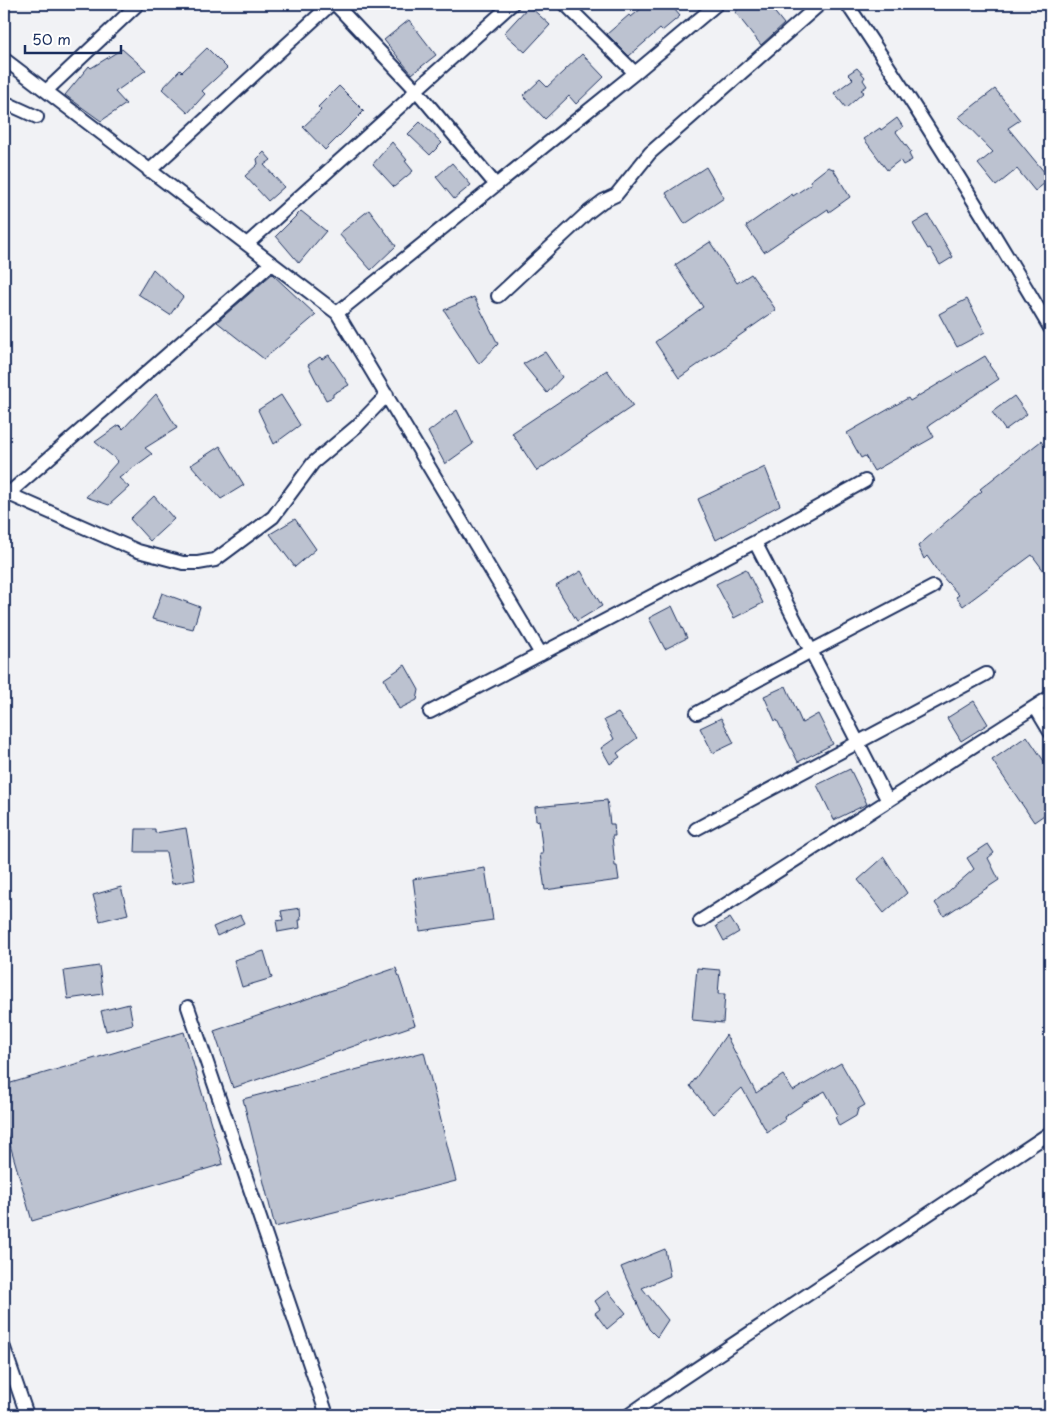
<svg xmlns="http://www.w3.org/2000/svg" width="1054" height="1419" viewBox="0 0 1054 1419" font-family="'Playpen Sans',sans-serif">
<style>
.building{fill:#bcc2d0;stroke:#1b2f5e}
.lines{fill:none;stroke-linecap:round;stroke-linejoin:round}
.minor-casing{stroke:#1b2f5e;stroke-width:16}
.minor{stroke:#fff;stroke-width:12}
</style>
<rect width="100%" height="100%" fill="#f1f2f5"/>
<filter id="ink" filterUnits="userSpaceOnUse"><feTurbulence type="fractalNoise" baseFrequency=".02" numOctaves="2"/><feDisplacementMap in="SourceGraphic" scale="10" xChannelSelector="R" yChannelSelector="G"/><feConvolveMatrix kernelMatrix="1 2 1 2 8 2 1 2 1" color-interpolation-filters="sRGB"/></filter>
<g filter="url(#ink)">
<!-- building -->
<path class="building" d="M647 4H670L680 16 662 31 660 29 629 56 607 34 629 15 631 17Z
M745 4H768L784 24 761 45 735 12Z
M529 6 550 25 525 52 504 33Z
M409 20 436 55 412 74 384 40Z
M207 48 227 68 202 91 205 94 188 113 162 89 180 70 182 72Z
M122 49 146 70 115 92 126 104 101 121 65 95 89 66 91 68Z
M582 54 604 77 576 104 569 96 545 119 523 96 540 80 547 87Z
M857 68 865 77 863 80 867 86 861 90 864 92 846 108 834 93 853 79 848 74Z
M339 86 364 111 325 150 303 127 321 110 318 107Z
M995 89 1020 120 1008 128 1050 179 1035 191 1017 169 996 186 978 164 993 152 959 117Z
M897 118 903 127 896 132 911 152 909 154 912 160 903 165 900 160 887 170 864 139 880 128 881 130Z
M420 122 442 143 430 155 408 134Z
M392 142 407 160 405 161 413 171 394 187 373 164Z
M264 152 271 160 264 165 284 187 268 201 245 176 258 164 257 159Z
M452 163 471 185 454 199 436 177Z
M706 167 724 198 685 224 666 193Z
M828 167 833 169 850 197 829 212 828 209 764 252 746 226 792 194 793 196 811 184 810 181Z
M369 210 396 246 371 270 339 234Z
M301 211 326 231 299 263 276 236Z
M928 215 953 257 940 265 930 248 928 249 913 224Z
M710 242 737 283 751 274 776 310 679 378 655 342 703 307 675 265Z
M153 269 183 297 170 315 138 294Z
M272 274 316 315 264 359 217 322Z
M474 297 498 344 479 364 444 310Z
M967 299 985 332 957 347 939 314Z
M545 352 562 377 547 393 523 364Z
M329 355 349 385 333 394V397L326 400 308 365 320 357 322 359Z
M985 356 990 364 989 365 999 379 928 426 934 437 874 471 865 456 861 458 847 433 908 398 910 401Z
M607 370 633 406 537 471 512 433Z
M156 394 177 428 145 448 152 454 119 478 129 487 109 505 86 497 118 461 95 442 119 425 123 429Z
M281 395 300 425 274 444 258 410Z
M1014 396 1027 414 1005 430 992 412Z
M457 410 473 444 445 464 428 432Z
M1041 441 1050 455V579L1032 555 963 606 956 597 959 595 938 572 927 556 924 559 918 546 982 491 980 489Z
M220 446 244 485 221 499 191 465Z
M765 467 780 505 716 540 698 499Z
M154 496 174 519 150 541 130 519Z
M295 519 316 549 295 567 270 534Z
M746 569 763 603 734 618 716 584Z
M581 571 602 606 577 621 556 586Z
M162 593 200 607 193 629 152 619Z
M672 606 687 638 665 649 649 618Z
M405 665 419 690 417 700 399 709 384 679Z
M786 686 802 723 818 714 833 744 798 762 777 720 775 721 764 696Z
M974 701 988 724 961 741 947 718Z
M618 713 637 738 617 753 620 757 610 764 601 748 614 739 604 720Z
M721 718 734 743 713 753 700 728Z
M1027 736 1050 770V811L1034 822 992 760Z
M850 769 867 804 834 820 817 785Z
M607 800 610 824H614L615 836H612L615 866H617L619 880 545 890 540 854H543L539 820 536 821 535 807Z
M186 828 195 880 172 884 166 852H135L136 829H155V833Z
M988 844 994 853 988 858 999 880 944 916 935 903 974 869 967 858Z
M884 857 907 893 884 913 858 880Z
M485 868 493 920 420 931 413 879Z
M121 887 128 914 100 921 93 895Z
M300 908 301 920H299L300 928 278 932 276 921 283 920 281 911Z
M240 915 244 923 217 936 213 927Z
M730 918 739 932 724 941 716 926Z
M264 951 272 978 242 987 234 960Z
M99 966 103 994 68 999 64 971Z
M396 968 415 1025 233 1088 214 1031Z
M697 968 720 970 718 994H725L723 1023 692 1020Z
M129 1004 133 1024 106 1031 101 1011Z
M184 1032 223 1164 32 1221 4 1124V1085Z
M726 1035 756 1093 783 1075 793 1091 841 1063 865 1105 858 1109 856 1116 839 1126 835 1117 838 1115 825 1091 802 1104V1105L784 1117 785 1120 767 1132 742 1088 713 1114 690 1086Z
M424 1052 456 1181 275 1227 243 1099Z
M665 1249 670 1276 642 1288 668 1320 657 1337 649 1329 621 1267Z
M608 1291 626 1313 607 1329 595 1313 600 1309 595 1301Z"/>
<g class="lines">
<defs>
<path id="minor" d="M335 4 416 90 496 185
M565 4 635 73
M847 4C919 110 985 218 1050 328
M4 59 337 313 541 654
M46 91 138 4
M4 102 37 117
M149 171 331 4
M247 244 406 101 416 90 512 4
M498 296 586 214 603 201 616 195 650 153 820 4
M337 313 635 73 717 4
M4 492 138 551 183 563H198L215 560 273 517 313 463 357 426 387 395
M8 494 272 263
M755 542 888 801
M1035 707 1050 732
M430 712 755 542 865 481
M697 713 811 651 933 587
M696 829 986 674
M700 921 1050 697
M188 1007C234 1144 280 1280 327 1415
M4 1348 27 1415
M629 1415 660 1393 1050 1133"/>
</defs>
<!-- minor casing -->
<use href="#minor" class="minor-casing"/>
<!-- minor -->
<use href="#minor" class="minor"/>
</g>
</g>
<!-- margin -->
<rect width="1054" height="1419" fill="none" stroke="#fff" stroke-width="20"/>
<rect x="10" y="10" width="1034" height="1399" fill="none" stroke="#1b2f5e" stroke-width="2" filter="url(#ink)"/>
<!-- scale -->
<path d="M25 45v8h96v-8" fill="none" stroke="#1b2f5e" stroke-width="2.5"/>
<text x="32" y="45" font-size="15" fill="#1b2f5e" stroke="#ffffff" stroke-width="4" paint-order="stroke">50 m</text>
</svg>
